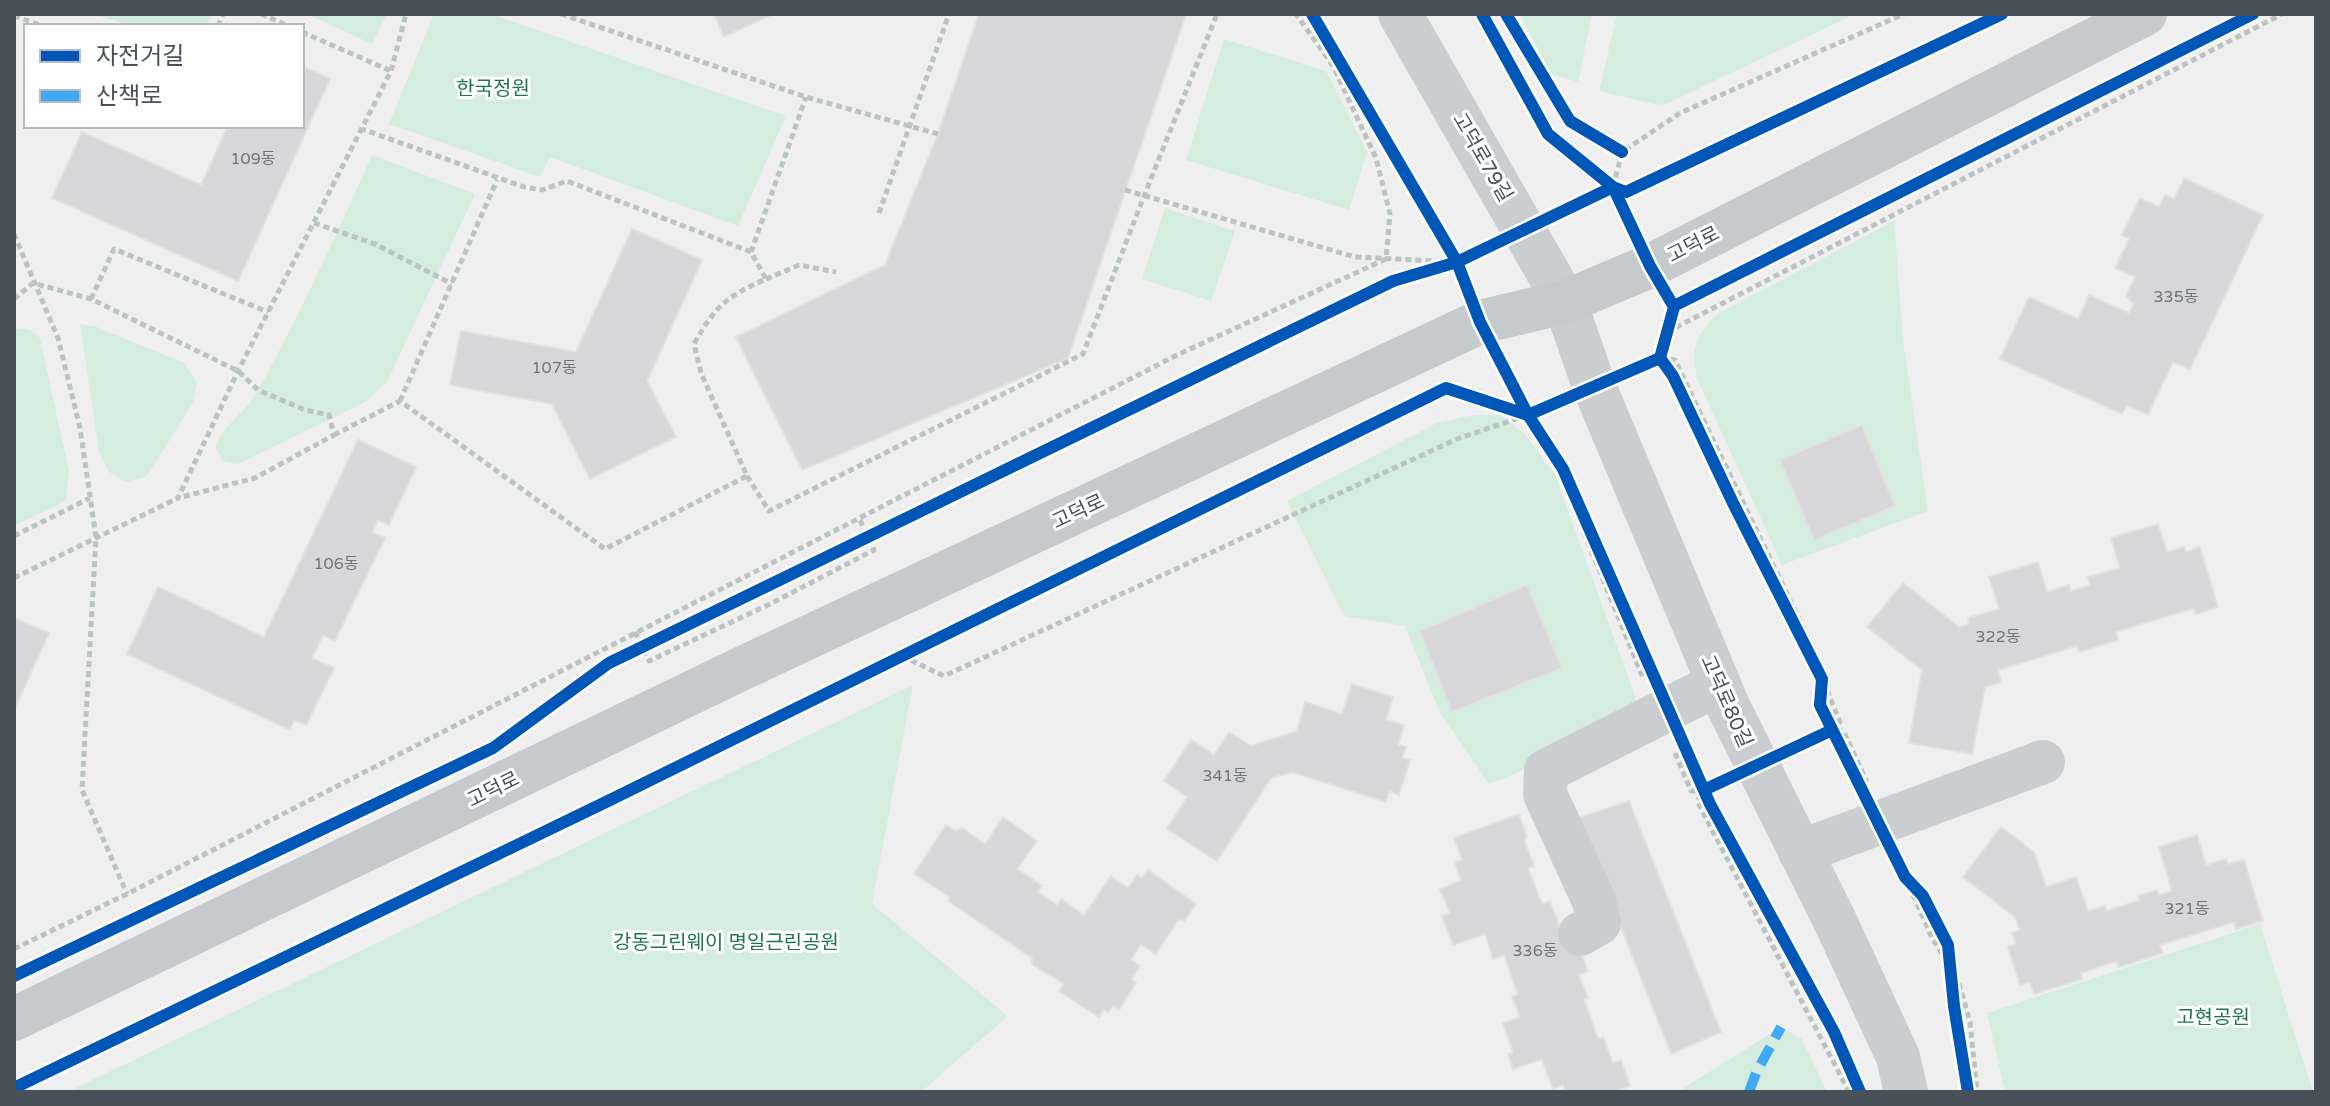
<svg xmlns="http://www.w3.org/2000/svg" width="2330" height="1106" viewBox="0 0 2330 1106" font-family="'Varela Round','Noto Sans KR',sans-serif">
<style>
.green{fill:#d5edde}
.building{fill:#d7d7d9;stroke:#e1e1e2;stroke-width:2}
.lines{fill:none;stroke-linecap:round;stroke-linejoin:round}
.path{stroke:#bac4c0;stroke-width:5;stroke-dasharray:6 4;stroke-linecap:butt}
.minor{stroke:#cbced0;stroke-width:44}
.major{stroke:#c7cacd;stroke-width:44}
.quiet{stroke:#3fa9f5;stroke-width:10;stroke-dasharray:20 10;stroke-linecap:butt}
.cycleway-casing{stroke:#fff;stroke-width:17}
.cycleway{stroke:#0057b8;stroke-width:12}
.labels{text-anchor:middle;stroke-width:6;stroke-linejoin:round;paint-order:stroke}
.number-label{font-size:16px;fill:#6d747b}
.park-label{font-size:20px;fill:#1d774b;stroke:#fff}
.street-label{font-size:20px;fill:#48515a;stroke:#fff}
</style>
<rect width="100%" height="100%" fill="#f0efef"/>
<!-- green -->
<path class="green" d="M93 14H212L207 26H133Z
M307 14H387L372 44Z
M434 14H491L786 116 738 226 550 157 540 177 389 124Z
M1520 14H1592L1578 82 1551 74Z
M1617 14H1848L1851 16 1662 106 1599 91Z
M1224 39 1326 71 1367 152 1349 210 1186 160Z
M372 155 475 194 387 382 365 402 238 464 223 461 215 447C224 423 247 412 259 389 300 313 337 234 372 155Z
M1165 208 1235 231 1211 301 1142 279Z
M1894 221 1903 340 1928 511 1782 565 1700 385C1689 354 1693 338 1717 314Z
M80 324 97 327 184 363 197 382 193 403 147 476 126 482 109 472 99 452Z
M14 328 30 330 40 338 69 471 66 501 14 526Z
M1474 415H1500L1525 434 1555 475 1644 721 1489 784 1439 711 1405 626 1344 616 1287 501 1437 423Z
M913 685 872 904 1008 1016 921 1092H67Z
M2260 924 2313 1092H2005L1987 1013Z
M1781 1027 1802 1039 1827 1092H1677Z"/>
<!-- building -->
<path class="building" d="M714 14H773L724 37Z
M979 14H1186L1068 358 802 470 736 337 885 265 938 134Z
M302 66 330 79 238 281 52 198 82 132 201 185 228 126H302Z
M2184 178 2263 215 2190 369 2173 362 2148 415 2127 405 2122 414 2000 359 2029 297 2078 319 2089 295 2129 313 2134 304 2126 296 2135 277 2115 268 2129 239 2122 235 2140 198 2159 207 2165 195 2174 199Z
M632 229 702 260 647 381 676 437 590 479 552 404 450 385 461 331 576 352Z
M1862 425 1895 506 1814 540 1780 460Z
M358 440 416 467 389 525 378 520 372 532 385 538 335 641 323 635 312 658 334 668 306 725 294 720 290 730 127 654 158 587 264 637Z
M2158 524 2167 552 2184 547 2186 552 2200 547 2218 607 2196 614 2194 608 2116 632 2118 640 2079 652 2077 646 1998 670 2001 682 1985 687 1972 754 1909 743 1922 670 1867 627 1903 583 1959 627 1969 624 1968 618 1999 609 1989 577 2038 562 2047 592 2069 585 2071 591 2090 585 2088 577 2120 568 2111 538Z
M1527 585 1562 668 1452 712 1420 631Z
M14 618 49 633 14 710Z
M1352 684 1393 697 1386 720 1404 725 1398 745 1406 747 1402 758 1410 760 1399 795 1389 791 1386 802 1292 772 1271 778 1217 861 1167 829 1187 797 1164 781 1191 740 1214 755 1229 732 1251 746 1297 731 1305 702 1342 714Z
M1629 801 1721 1032 1671 1054 1578 818Z
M1519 814 1527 837 1524 840 1534 866 1528 868 1542 904 1550 901 1560 928 1565 926 1577 942 1588 971 1579 975 1588 998 1584 999 1598 1039 1603 1037 1613 1063 1621 1060 1630 1086 1614 1092H1565L1563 1085 1553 1089 1542 1059 1513 1069 1508 1054 1513 1052 1503 1023 1520 1017 1512 997 1518 994 1504 955 1493 959 1485 934 1453 945 1442 916 1450 913 1440 889 1461 881 1455 862 1462 860 1454 838Z
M1003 817 1037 841 1017 869 1042 886 1038 892 1057 905 1061 899 1084 915 1111 876 1128 888 1137 875 1142 878 1148 870 1196 904 1184 921 1178 920 1156 954 1141 944 1131 960 1140 966 1131 979 1136 983 1119 1010 1113 1006 1108 1013 1104 1009 1099 1017 1059 991 1064 984 1032 964V958L948 901 950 897 914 874 946 825 956 831 962 828 985 844Z
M2001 827 2034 852 2046 887 2076 877 2088 911 2105 906 2107 911 2140 900 2138 896 2157 890 2158 895 2172 891 2159 847 2197 835 2206 865 2226 859 2228 864 2244 860 2263 921 2236 929 2234 922 2160 945 2163 953 2118 967 2117 961 2081 973 2082 979 2034 994 2030 982 2020 985 2008 947 2016 944 2012 933 2020 930 2015 917 1963 877Z"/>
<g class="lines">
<!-- path -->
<path class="path" d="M261 14 288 26
M561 14 806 97 938 134
M1506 14 1570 121 1622 152
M14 16 43 26
M218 26 223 14
M302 32 391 71
M1613 187 1622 152 1680 113 1904 14
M1125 190 1355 257 1457 262
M879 213 949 14
M314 223 375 244 452 284
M14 234 58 338 80 428 96 537 82 790 127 894
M751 252 806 97
M766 279 799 265 836 272
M14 299 33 283 91 299 238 371 258 390 305 410 329 415 334 435 255 478 178 498
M91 299 114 249 268 312
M1667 332 2282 14
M1660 358 1675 360 1693 398 1828 679V693L1840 722 1832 730H1843L1867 782
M400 401 497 180
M334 435 400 401 605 549 747 476 701 373 694 344C716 305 726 297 766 279L751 252 567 181 542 190 524 187 362 129
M1563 469 1559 471 1643 678
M747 476 769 511 1083 354 1144 196 1217 14
M14 536 90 498
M14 578 178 498 238 371 391 71 406 14
M635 632 649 661 770 604 874 550 859 518
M902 656 944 676 1457 439 1528 415
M1675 753 1691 791 1704 790 1697 801 1849 1092
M1900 857 1912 892 1932 938 1958 980 1970 1022 1977 1092
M14 949 127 894 1177 355 1386 259 1390 214 1376 158 1333 66 1296 14"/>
<!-- minor -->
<path class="minor" d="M1400 14 1565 302 1594 386 1728 706 1835 921 1898 1057 1906 1092
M1800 852 2043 762
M1580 934 1599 923 1594 901 1545 794 1546 771 1718 684"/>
<!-- major -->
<path class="major" d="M14 1019 745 667 1480 322 1565 302 1650 266 2145 14"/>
<!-- quiet -->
<path class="quiet" d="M1749 1092 1756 1073 1781 1027"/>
<defs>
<path id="cycleway" d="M1312 14 1457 262 1480 322 1528 415 1563 469 1710 804 1834 1032 1860 1092
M1482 14 1548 134 1613 187 1626 192 2002 14
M1506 14 1570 121 1622 152
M1613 187 1650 266 1674 307 1660 358
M1674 306 2253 14
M1660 358 1673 376 1733 503 1822 679 1820 705 1905 877 1923 896 1948 945 1954 1006 1968 1092
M1704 790 1832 730
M14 976 493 748 609 663 642 647 1393 281 1457 262 1613 187
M14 1088 608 801 1446 388 1528 415 1660 358"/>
</defs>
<!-- cycleway casing -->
<use href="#cycleway" class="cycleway-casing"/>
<!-- cycleway -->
<use href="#cycleway" class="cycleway"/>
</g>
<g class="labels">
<!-- number labels -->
<g class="number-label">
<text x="253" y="164">109동</text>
<text x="2176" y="302">335동</text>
<text x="554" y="373">107동</text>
<text x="336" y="569">106동</text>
<text x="1998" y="642">322동</text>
<text x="1225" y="781">341동</text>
<text x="2187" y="914">321동</text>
<text x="1535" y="956">336동</text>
</g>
<!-- park labels -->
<g class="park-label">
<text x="493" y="95">한국정원</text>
<text x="726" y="949">강동그린웨이 명일근린공원</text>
<text x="2213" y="1024">고현공원</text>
</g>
<!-- street labels -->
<g class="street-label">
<text transform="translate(1483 157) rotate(60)" y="7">고덕로79길</text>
<text transform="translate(1693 244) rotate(-27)" y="7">고덕로</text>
<text transform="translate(1078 511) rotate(-25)" y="7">고덕로</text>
<text transform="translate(1727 701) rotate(66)" y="7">고덕로80길</text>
<text transform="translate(493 789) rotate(-26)" y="7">고덕로</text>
</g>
</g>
<!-- border -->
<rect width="2330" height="1106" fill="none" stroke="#48515a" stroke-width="32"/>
<!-- legend -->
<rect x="24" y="24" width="280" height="104" fill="#ffffff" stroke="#b6b9bd" stroke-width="2"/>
<rect x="40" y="50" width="40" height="12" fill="#0057b8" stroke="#b6b9bd" stroke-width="2"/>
<text x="96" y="64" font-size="24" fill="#48515a">자전거길</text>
<rect x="40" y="90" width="40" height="12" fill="#3fa9f5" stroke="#b6b9bd" stroke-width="2"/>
<text x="96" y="104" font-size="24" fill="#48515a">산책로</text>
</svg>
